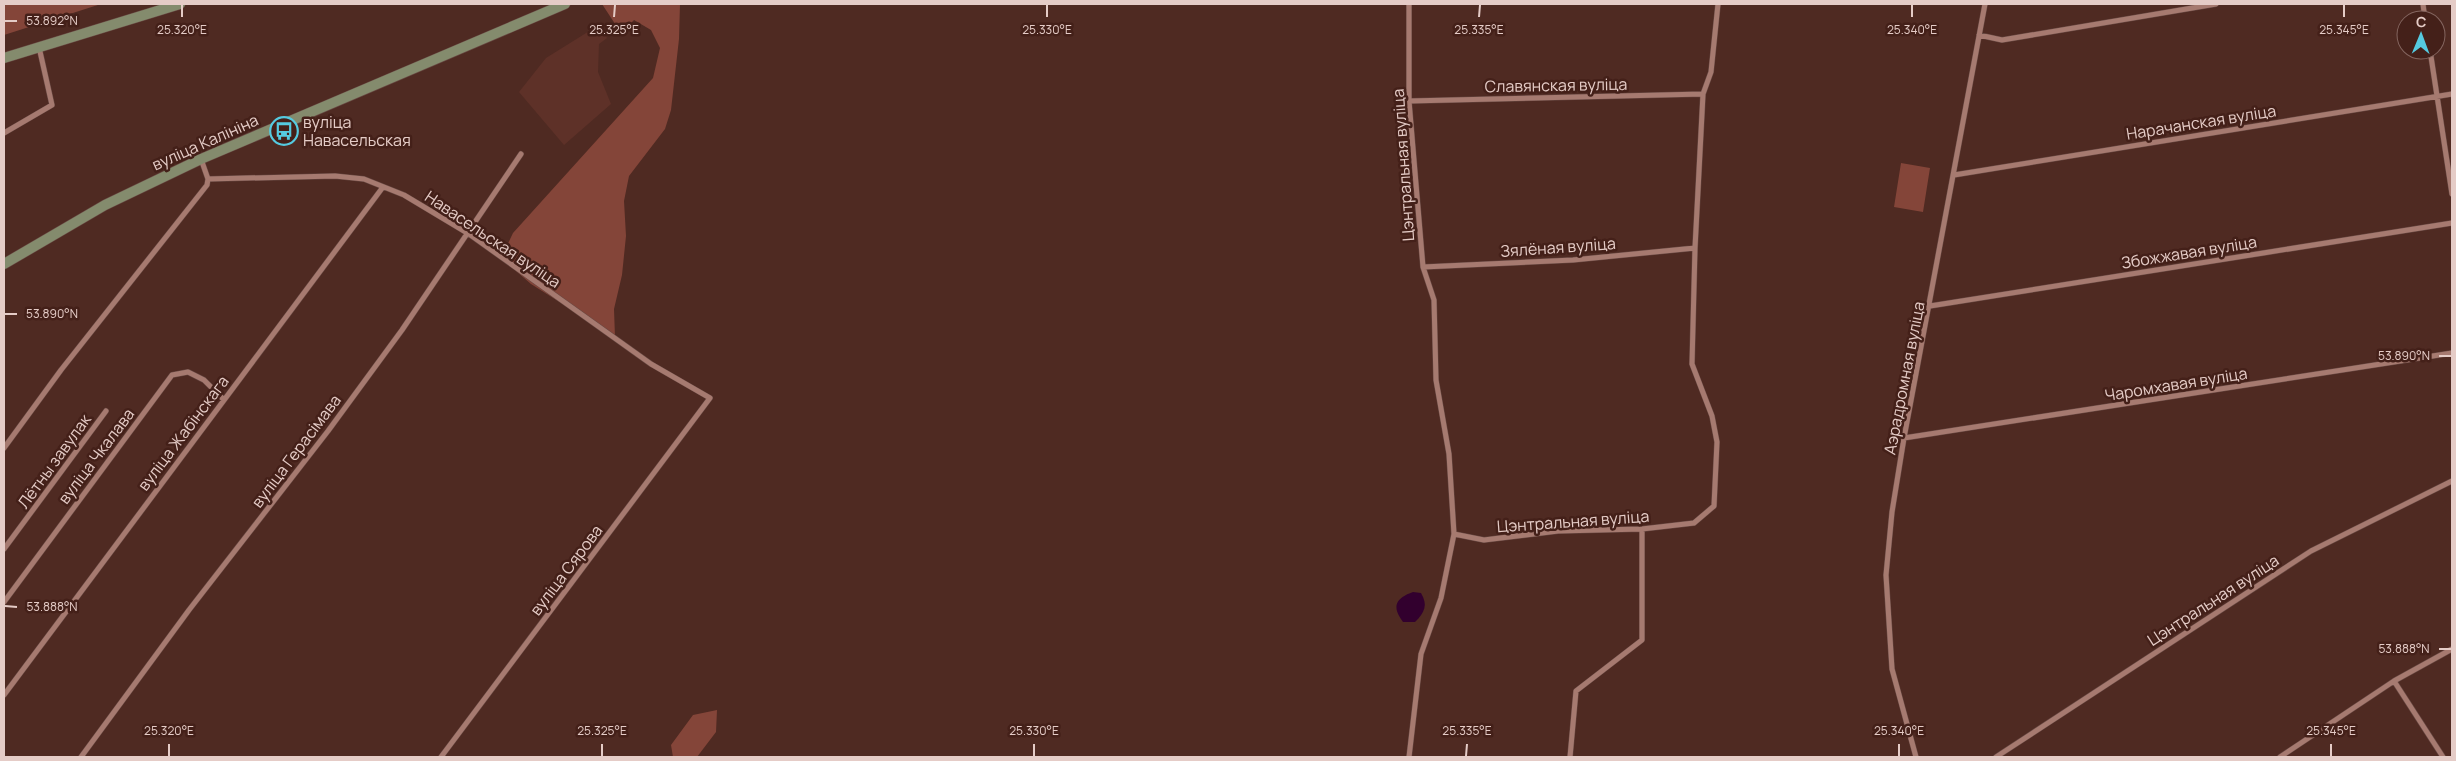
<svg xmlns="http://www.w3.org/2000/svg" width="2456" height="761" viewBox="0 0 2456 761" font-family="Manrope,sans-serif">
<style>
.built{fill:#5e3128}
.green{fill:#844539}
.water{fill:#32002e}
.lines{fill:none;stroke-linecap:round;stroke-linejoin:round}
.street-casing{stroke:#684943;stroke-width:6}
.secondary-casing{stroke:#684943;stroke-width:11}
.street{stroke:#a67a70;stroke-width:5}
.secondary{stroke:#848b6d;stroke-width:10}
.ticks{fill:none;stroke:#e5ccc7;stroke-width:2}
.labels{text-anchor:middle;stroke-width:5;stroke-linejoin:round;paint-order:stroke}
.street-label{font-size:16px;fill:#e5ccc7;stroke:#442019}
.poi-label{font-size:16px;fill:#e5ccc7;stroke:#442019;text-anchor:start}
.ticks-label{font-size:12px;text-anchor:middle;fill:#e5ccc7;stroke:#442019;stroke-width:5;stroke-linejoin:round;paint-order:stroke}
</style>
<rect width="100%" height="100%" fill="#4f2a22"/>
<!-- built -->
<path class="built" d="M599 25 607 38 599 44 598 72 611 104 564 145 519 92 546 58Z"/>
<!-- green -->
<path class="green" d="M4 4H101L4 35Z
M602 4H680L679 39 671 110 665 129 629 176 624 201 626 236 622 275 614 309 615 337 531 284 501 258 513 233 653 78 660 48 651 30 634 20 621 33Z
M1901 163 1930 168 1923 212 1894 207Z
M717 710 716 732 697 757H673L671 745 693 715Z"/>
<!-- water -->
<path class="water" d="M1413 592 1421 593C1428 605 1425 612 1415 622H1403C1391 606 1396 598 1413 592Z"/>
<g class="lines">
<defs>
<path id="street" d="M1409 4V101L1423 267 1434 300 1436 380 1449 454 1454 534 1484 540 1558 531 1642 529 1694 523 1714 506 1717 442 1712 416 1692 364 1695 248 1703 94 1711 72 1718 4
M2423 4 2425 20
M1979 35 2002 40 2216 4
M2430 50 2452 194
M1409 101 1703 94
M4 133 52 105 39 47
M1954 175 2452 94
M208 179 335 176 364 179 404 195 469 234 651 364 710 398 441 757
M1423 267 1573 260 1695 248
M1930 306 2452 223
M1904 438 2452 353
M4 448 61 370 207 185 208 179 201 159
M4 549 106 411
M4 602 172 375 188 372 204 380 224 400
M2394 681 2443 757
M4 695 383 187
M81 757 189 610 328 431 402 330 521 154
M1409 757 1421 654 1441 598 1454 534
M1570 757 1576 691 1642 640V529
M1916 757 1892 669 1886 575 1892 512 1904 438 1985 4
M1996 757 2311 551 2452 481
M2280 757 2394 681 2452 649"/>
<path id="secondary" d="M4 58 180 4
M4 264 105 205 201 159 565 4"/>
</defs>
<!-- street casing -->
<use href="#street" class="street-casing"/>
<!-- secondary casing -->
<use href="#secondary" class="secondary-casing"/>
<!-- street -->
<use href="#street" class="street"/>
<!-- secondary -->
<use href="#secondary" class="secondary"/>
</g>
<!-- ticks -->
<path class="ticks" d="M182 17V5M614 17 615 5M1047 17V5M1479 17 1480 5M1912 17V5M2344 17V5M5 21H17M5 314H17M2439 356H2451M5 606 17 607M2439 649H2451M169 756V744M602 756V744M1034 756V744M1466 756 1467 744M1899 756V744M2331 756V744"/>
<!-- icons -->
<defs>
<symbol id="bus-ring" viewBox="-11 -11 22 22"><circle r="9.5" fill="#442019" stroke="#55cae0" stroke-width="1.5"/><path d="M-5-6H5V4H4V6H2V4H-2V6H-4V4H-5ZM-3.5-4V0h7V-4ZM-3.5 1.2v1.5H-2V1.2ZM2 1.2v1.5H3.5V1.2Z" fill="#55cae0"/></symbol>
</defs>
<g fill-rule="evenodd">
<use href="#bus-ring" x="268" y="115" width="32" height="32"/>
</g>
<g class="labels">
<!-- street labels -->
<g class="street-label">
<text transform="translate(1556 85) rotate(-1)" y="6">Славянская вуліца</text>
<text transform="translate(2201 122) rotate(-9)" y="6">Нарачанская вуліца</text>
<text transform="translate(205 142) rotate(-24)" y="6">вуліца Калініна</text>
<text transform="translate(1403 165) rotate(-94)" y="6">Цэнтральная вуліца</text>
<text transform="translate(493 239) rotate(34)" y="6">Навасельская вуліца</text>
<text transform="translate(1558 247) rotate(-4)" y="6">Зялёная вуліца</text>
<text transform="translate(2189 252) rotate(-9)" y="6">Збожжавая вуліца</text>
<text transform="translate(1904 378) rotate(-79)" y="6">Аэрадромная вуліца</text>
<text transform="translate(2176 384) rotate(-9)" y="6">Чаромхавая вуліца</text>
<text transform="translate(183 433) rotate(-53)" y="6">вуліца Жабінскага</text>
<text transform="translate(296 451) rotate(-53)" y="6">вуліца Герасімава</text>
<text transform="translate(96 456) rotate(-53)" y="6">вуліца Чкалава</text>
<text transform="translate(54 461) rotate(-54)" y="6">Лётны завулак</text>
<text transform="translate(1573 521) rotate(-4)" y="6">Цэнтральная вуліца</text>
<text transform="translate(566 570) rotate(-53)" y="6">вуліца Сярова</text>
<text transform="translate(2213 600) rotate(-33)" y="6">Цэнтральная вуліца</text>
</g>
<!-- poi labels -->
<g class="poi-label">
<text x="303" y="128">вуліца<tspan x="303" dy="18">Навасельская</tspan></text>
</g>
</g>
<g class="ticks-label">
<text x="52" y="25">53.892°N</text>
<text x="182" y="34">25.320°E</text>
<text x="614" y="34">25.325°E</text>
<text x="1047" y="34">25.330°E</text>
<text x="1479" y="34">25.335°E</text>
<text x="1912" y="34">25.340°E</text>
<text x="2344" y="34">25.345°E</text>
<text x="52" y="318">53.890°N</text>
<text x="2404" y="360">53.890°N</text>
<text x="52" y="611">53.888°N</text>
<text x="2404" y="653">53.888°N</text>
<text x="169" y="735">25.320°E</text>
<text x="602" y="735">25.325°E</text>
<text x="1034" y="735">25.330°E</text>
<text x="1467" y="735">25.335°E</text>
<text x="1899" y="735">25.340°E</text>
<text x="2331" y="735">25.345°E</text>
</g>
<!-- border -->
<rect width="2456" height="761" fill="none" stroke="#e5ccc7" stroke-width="10"/>
<!-- north arrow -->
<g transform="translate(2421 35) rotate(1)"><circle r="24" fill="#442019" stroke="#84655f"/>
<path d="M0-4L9 19L0 12L-9 19Z" fill="#55cae0"/>
<text y="-8" font-size="14" font-weight="bold" text-anchor="middle" fill="#e5ccc7">С</text>
</g>
</svg>
